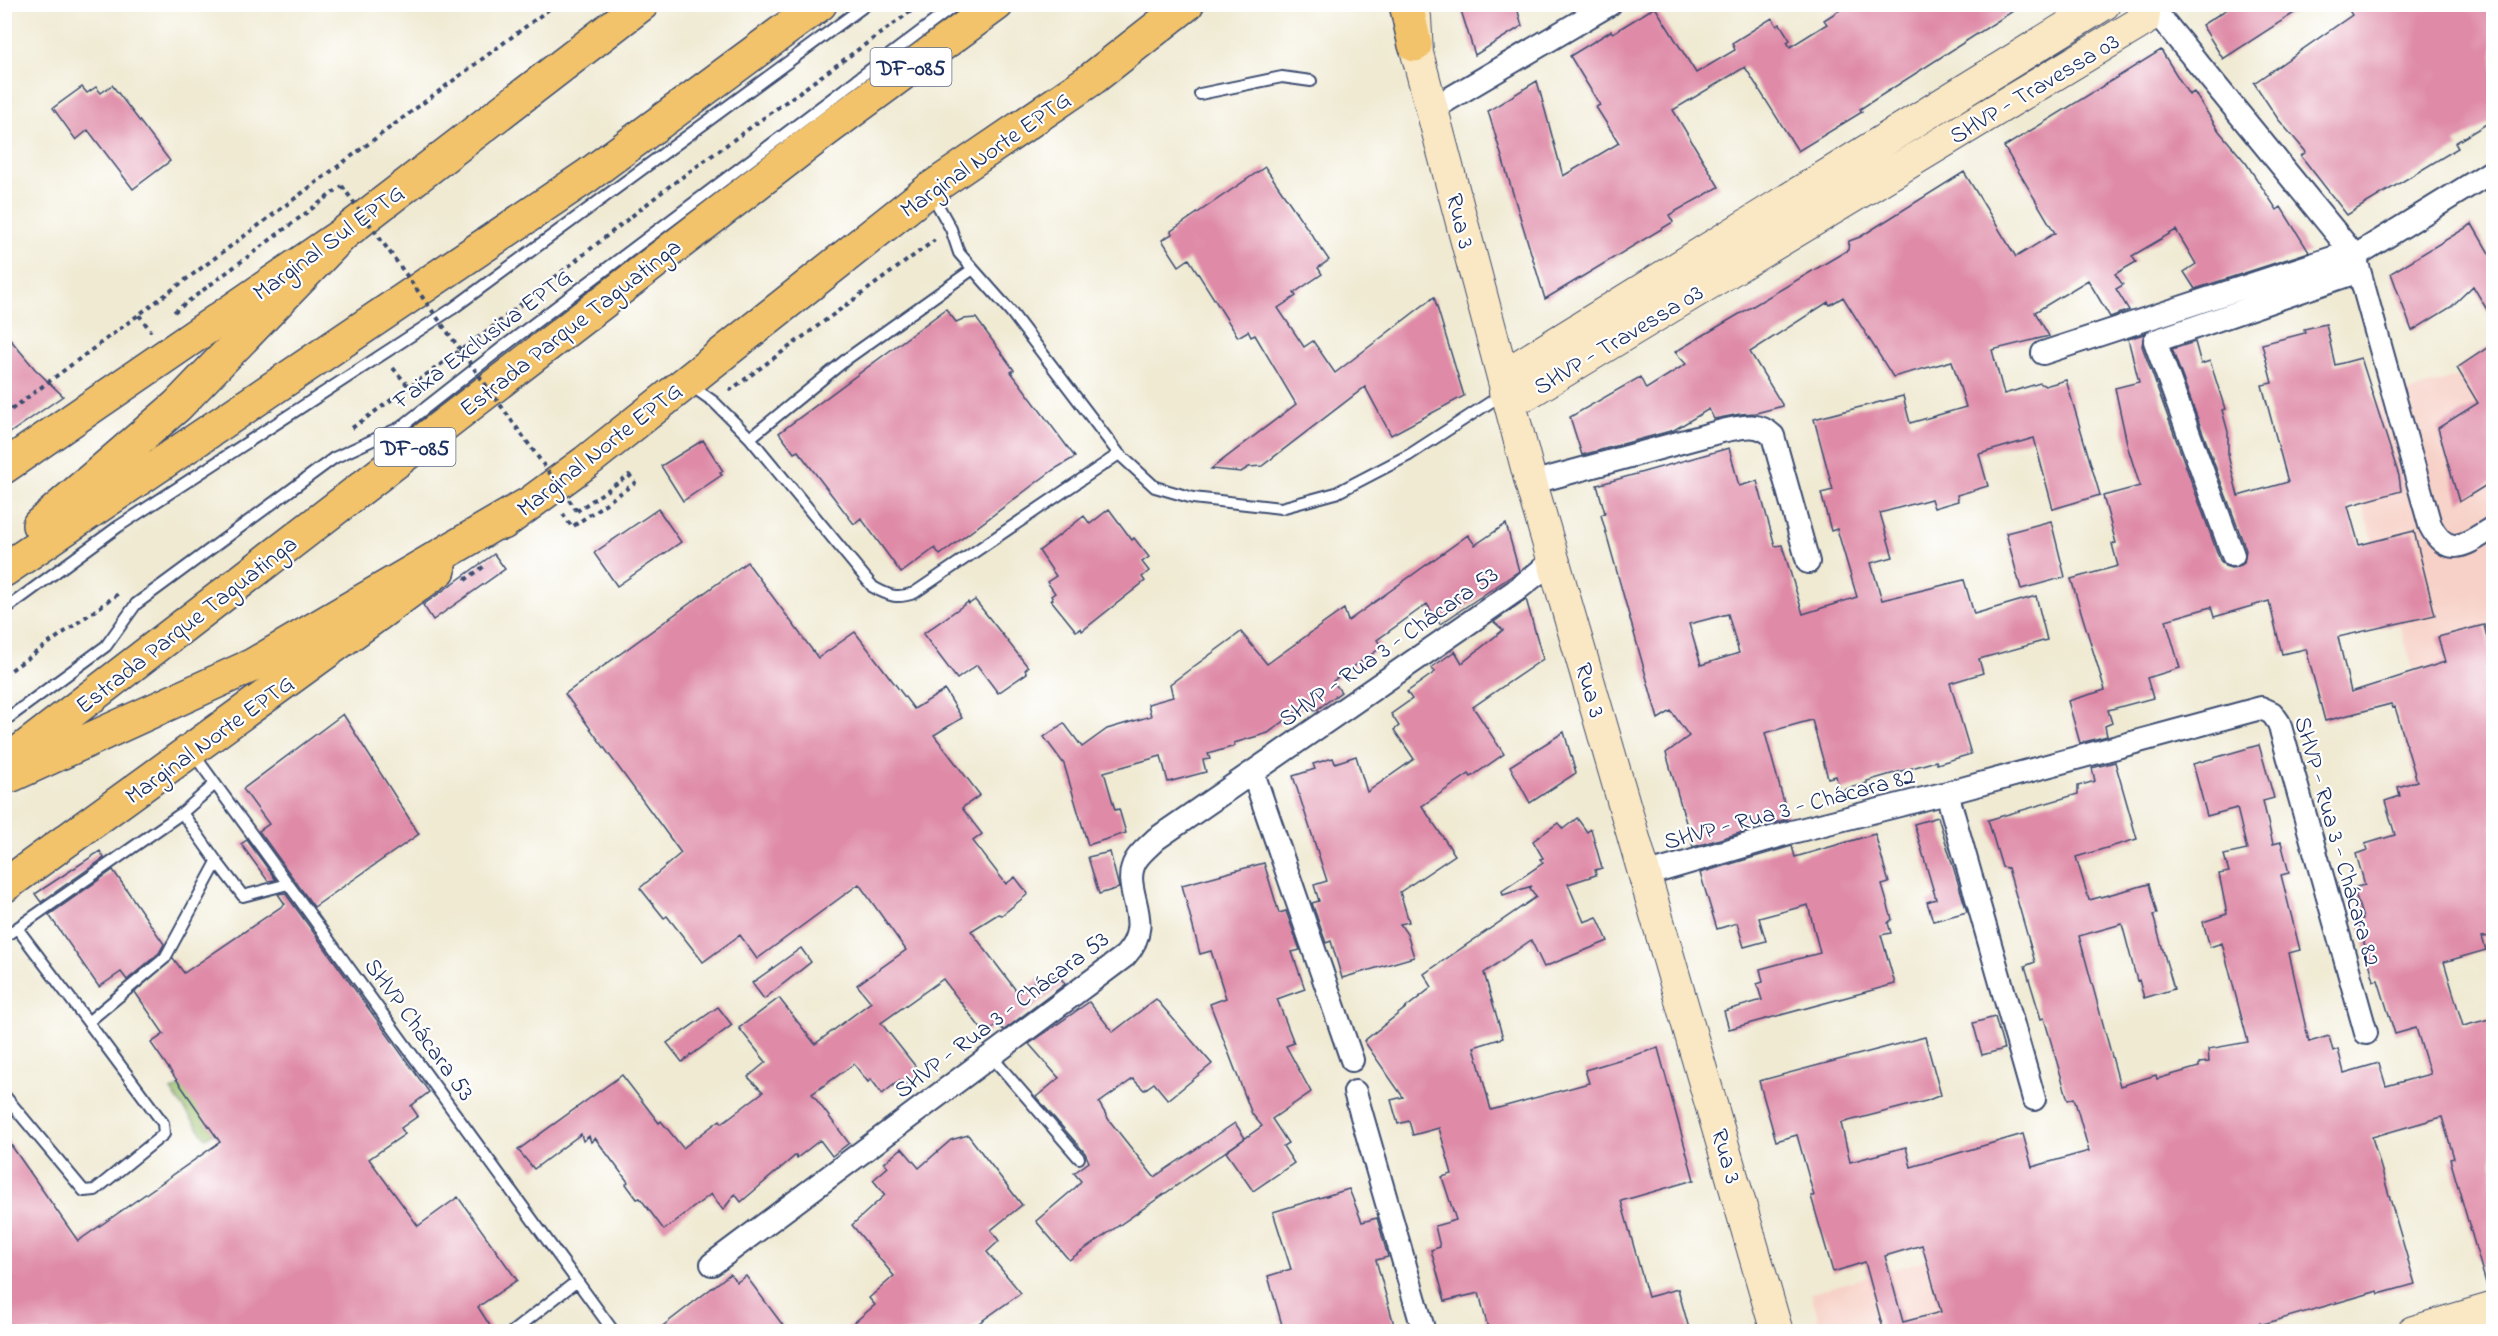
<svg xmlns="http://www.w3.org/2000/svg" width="2498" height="1336" viewBox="0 0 2498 1336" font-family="'Indie Flower',sans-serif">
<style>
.built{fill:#f7d1c7}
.green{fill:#9bc06a;stroke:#5b7864;stroke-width:1.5}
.building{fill:#df8ba7;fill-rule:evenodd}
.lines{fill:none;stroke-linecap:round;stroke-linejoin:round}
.lane-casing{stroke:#3b4b70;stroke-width:14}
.street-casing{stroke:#3b4b70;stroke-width:26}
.secondary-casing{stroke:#3b4b70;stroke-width:34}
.primary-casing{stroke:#3b4b70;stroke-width:36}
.highway-casing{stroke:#3b4b70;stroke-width:36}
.path{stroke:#3b4b70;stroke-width:4;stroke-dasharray:4.5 4.5;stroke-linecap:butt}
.lane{stroke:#fff;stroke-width:10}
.street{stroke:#fff;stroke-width:22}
.secondary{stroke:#fae7c3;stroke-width:32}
.primary{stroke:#f2c36a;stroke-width:33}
.highway{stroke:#f2c36a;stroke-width:33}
.path-bridge{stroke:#3b4b70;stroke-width:4;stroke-dasharray:4.5 4.5;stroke-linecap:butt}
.labels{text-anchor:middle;stroke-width:4.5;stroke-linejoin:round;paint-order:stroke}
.shield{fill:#fff;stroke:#5f6d8e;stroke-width:1.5}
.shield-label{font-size:22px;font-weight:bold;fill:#1b2f5e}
.street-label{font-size:24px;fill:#1b2f5e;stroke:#fff}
</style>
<rect width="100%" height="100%" fill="#fff"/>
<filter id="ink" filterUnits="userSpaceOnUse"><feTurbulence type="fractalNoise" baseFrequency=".0167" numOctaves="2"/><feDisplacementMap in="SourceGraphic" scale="12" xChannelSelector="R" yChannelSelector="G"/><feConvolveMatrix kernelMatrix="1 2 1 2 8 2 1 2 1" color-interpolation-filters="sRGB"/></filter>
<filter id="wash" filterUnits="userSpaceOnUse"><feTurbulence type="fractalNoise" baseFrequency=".008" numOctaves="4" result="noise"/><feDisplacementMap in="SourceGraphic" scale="24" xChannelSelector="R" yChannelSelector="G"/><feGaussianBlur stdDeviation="1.35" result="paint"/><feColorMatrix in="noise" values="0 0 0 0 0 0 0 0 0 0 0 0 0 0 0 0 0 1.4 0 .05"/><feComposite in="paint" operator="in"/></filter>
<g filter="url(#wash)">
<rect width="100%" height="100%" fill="#f0ead3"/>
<!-- built -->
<path class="built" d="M2493 365V858L2491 849 2443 765 2334 416Z
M1980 1244 2005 1331H1822L1811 1293Z"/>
<!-- green -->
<path class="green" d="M189 1082 240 1114 206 1138 171 1091Z"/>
<g id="blocks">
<!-- building -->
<path class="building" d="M1459 4H1516L1522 26 1475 55Z
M1849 4H2024L1860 109 1862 112 1798 151 1745 67 1673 110 1719 187 1669 215 1673 222 1545 299 1488 111 1537 81 1563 176 1619 143 1596 107 1600 105 1570 56 1611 31 1613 33 1655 7 1696 73 1735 50 1732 43 1772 18 1777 26 1780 24 1790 40 1787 42 1790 47 1827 24 1824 20Z
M2235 4H2308L2223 59 2202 25Z
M2345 4H2493V120L2455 143 2458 148 2347 215 2301 156 2306 152 2278 119 2254 83 2352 15Z
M2161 50 2189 95 2194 92 2219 131 2246 163 2277 210 2281 207 2309 252 2195 289 2184 272 2196 264 2176 230 2132 256 2136 262 2115 274 2123 285 2116 289 2129 310 2110 317 2088 280 2035 312 2049 336 1992 350 2004 394 2040 383 2045 386 2066 380 2100 495 2053 509 2034 438 1979 454 1988 486 1957 495 1958 501 1934 508 1931 499 1880 513 1893 557 1871 563 1882 600 1964 580 1974 614 2036 596 2047 640 1979 659 1983 673 1950 683 1971 754 1937 764 1936 761 1867 781V783L1840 791 1836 776 1828 778 1812 720 1765 733 1788 817 1787 819 1693 847 1666 753 1689 736 1671 711 1658 719 1601 515 1605 513 1597 485 1729 448 1739 486 1757 481 1775 546 1782 545 1803 614 1857 597 1837 529 1831 531 1821 493 1833 490 1814 419 1903 396 1910 423 1966 407 1952 361 1893 377 1843 297 1830 305 1828 302 1750 352 1783 406 1756 413 1740 414 1714 419 1709 409 1674 430 1582 455 1570 417 1640 377 1646 389 1686 364 1675 352 1848 250 1849 241 1860 237 1964 172 2016 257 2055 233 2004 147ZM1728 614 1739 653 1701 665 1689 624Z
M112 85 170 161 133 189 88 130 76 140 53 108 82 87 87 93 96 87 101 93Z
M1265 167 1329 260 1318 268 1322 274 1294 293 1296 296 1278 308 1304 347 1313 341 1335 373 1434 297 1464 396 1391 435 1365 387 1262 466 1249 467 1241 472 1211 469 1296 404 1255 335 1251 337 1248 331 1238 337 1189 259 1179 266 1162 240 1172 234 1171 231Z
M2472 224 2493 260V320L2473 286 2451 307 2412 331 2391 273Z
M946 309 956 322 963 319 976 318 1014 370 1011 372 1075 457 1053 470 940 555 935 548 901 573 861 518 854 524 798 451 794 453 779 433Z
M2326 324 2335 365 2361 358 2399 476 2401 491 2348 506 2359 545 2414 531 2435 615 2338 637 2351 692 2445 662 2438 637 2484 625 2493 662V936L2482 937 2486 950 2444 962 2463 1026 2493 1018V1289L2488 1290 2450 1159 2454 1158 2442 1117 2372 1137 2415 1284 2379 1294 2378 1291 2260 1325V1323L2231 1332H1884L1865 1262 1833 1272 1811 1196H1814L1797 1135 1776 1141 1759 1081 1925 1037 1941 1095 1926 1101 1841 1123 1850 1162 1906 1147 1911 1167 2023 1134 2032 1167 2089 1151 2074 1098 2068 1100 2044 1018 2041 1019 2025 966 2035 962 2008 868 2002 867 1988 820 2078 794V786L2095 781 2092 768 2115 762 2137 839 2076 857 2089 900 2149 884 2157 914 2153 915 2174 989 2144 998 2139 980 2137 981 2122 924 2079 936 2120 1086 2156 1075 2157 1079 2199 1067V1063L2209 1062 2208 1049 2248 1042 2222 943 2210 947 2203 922 2227 914 2219 874 2229 872 2224 855 2247 850 2237 808 2207 816 2193 764 2259 745 2274 798 2263 801 2273 844 2281 842 2289 873 2281 875 2300 950 2289 953 2309 1042 2329 1036 2333 1051 2338 1049 2344 1073 2379 1063 2386 1086 2430 1074 2416 1028 2395 1034 2378 980 2374 981 2358 920 2363 919 2355 893 2358 892 2356 887 2365 885 2356 854 2367 850 2365 844 2395 835 2385 801 2400 796 2398 787 2417 781 2395 707 2393 708 2391 704 2325 721 2306 649 2282 654 2269 601 2214 617 2211 607 2166 620 2180 668 2147 678 2153 698 2108 710 2112 723 2105 726 2107 736 2080 743 2068 701 2105 690 2071 579 2118 566 2112 544 2116 543 2103 496 2140 486 2128 448 2115 388 2139 382 2128 339 2144 334 2142 346 2220 560 2225 566 2231 568 2238 567 2244 563 2246 550 2172 349 2195 342 2201 364 2210 361 2225 409 2222 410 2228 432V455L2238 496 2288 482 2262 385 2272 383 2262 344 2305 333 2304 329ZM1922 1245 1941 1312 1903 1322 1885 1256Z
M4 332 35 369 63 396 4 437Z
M2493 344V481L2459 502 2438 428 2478 403 2457 368Z
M703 440 723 471 720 473 722 475 683 501 661 466Z
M658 509 681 542 617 586 594 553Z
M1109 509 1132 540 1134 538 1149 557 1142 562 1149 571 1142 577 1145 581 1082 631 1081 628 1076 631 1051 600 1053 599 1051 596 1055 593 1047 582 1056 576 1039 551 1084 516 1090 524Z
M2051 521 2065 577 2021 589 2006 533Z
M1506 524 1519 571 1440 624 1427 604 1377 640 1382 647 1333 681 1341 692 1315 711 1309 703 1268 733 1234 743 1235 746 1208 754 1210 759 1203 760 1206 772 1168 782 1161 756 1104 772 1115 810 1119 809 1126 833 1088 845 1064 764 1044 737 1064 723 1082 747 1107 729 1151 716 1148 704 1173 697 1170 684 1241 632 1267 664 1344 609 1348 621 1468 535 1475 545Z
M494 554 505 569 433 620 423 605Z
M747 562 818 658 855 632 914 709 945 690 962 718 934 735 980 795 962 808 982 834 973 841 1006 884 1015 877 1028 894 1002 915 998 914 971 931 1018 993 1041 977 1045 983 1058 974 1065 984 1004 1030 997 1025 985 1034 943 979 881 1023 920 1072 904 1085 900 1080 882 1094 871 1079 868 1082 854 1064 812 1094 849 1143 832 1156 820 1140 797 1158 796 1155 741 1202 735 1194 723 1210 711 1194 664 1230 640 1198 637 1199 626 1184 628 1182 595 1138 591 1142 589 1136 583 1141 581 1134 534 1169 518 1150 622 1075 659 1123 661 1121 683 1148 720 1120 722 1123 763 1092 748 1077 766 1062 739 1028 779 998 815 1044 871 1002 857 985 906 950 859 884 757 959 740 935 703 962 667 916 664 918 640 888 681 853 565 694Z
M1526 599 1543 659 1473 707 1504 754 1471 777 1469 774 1422 806 1455 855 1400 892 1409 922 1400 924 1407 934 1414 957 1342 978 1331 941 1326 943 1312 903 1319 901 1314 885 1327 881 1293 776 1315 769 1313 764 1333 758 1335 763 1356 756 1367 792 1414 759 1394 730 1399 726 1391 714 1412 699 1407 692 1435 672 1431 668 1455 651 1462 663 1503 630 1494 622Z
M975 600 1028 667 1025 670 1027 673 998 693 977 665 957 679 923 634 968 602 969 604Z
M343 714 419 834 314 907 259 831 269 824 243 789Z
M1564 732 1576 773 1530 803 1510 766Z
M1938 817 1967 912 1933 921 1927 902 1936 899 1914 824Z
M1577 818 1587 832 1591 829 1602 868 1595 870 1596 875 1568 884 1584 922 1597 917 1608 941 1544 967 1531 940 1484 973 1503 1038 1474 1047 1491 1110 1589 1083 1585 1070 1658 1048 1694 1180 1621 1201 1648 1297 1678 1289 1690 1332H1489L1479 1293 1445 1301 1431 1250 1440 1247 1435 1226 1456 1220 1442 1177 1452 1174 1439 1128 1413 1135 1409 1121 1398 1124 1391 1100 1403 1097 1364 1041 1432 987 1424 974 1536 897 1530 888 1532 886 1503 895 1502 891 1543 863 1540 859 1543 858 1533 841 1558 823 1563 829Z
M1875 834 1889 883 1882 885 1892 919 1888 923 1891 933 1881 935 1895 984 1729 1029 1724 1011 1762 1000 1757 984 1763 982 1760 969 1820 953 1808 905 1759 918 1766 941 1744 947 1737 923 1717 929 1700 873 1792 846 1795 857Z
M247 840 276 880 268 881 241 844Z
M100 851 104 858 41 902 35 894Z
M1110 852 1119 888 1099 894 1088 857Z
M1264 863 1279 913 1286 911 1300 950 1292 952 1305 989 1277 999 1294 1043 1286 1046 1311 1092 1272 1119 1288 1143 1283 1146 1294 1163 1253 1191 1226 1152 1262 1126 1252 1114 1210 1004 1226 998 1211 951 1200 954 1182 885Z
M113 870 164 944 159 953 127 980 121 972 99 987 49 915Z
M285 893 429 1092 411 1106 418 1116 401 1128 405 1134 369 1159 418 1226 458 1197 517 1280 478 1307 494 1332H4V1135L78 1241 220 1142 151 1043 164 1034 135 992 173 958 184 973 285 904 278 894Z
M801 948 811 962 764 999 752 983Z
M1156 999 1212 1064 1168 1100 1154 1083 1144 1090 1133 1079 1099 1103 1109 1120 1154 1177 1235 1123 1245 1138 1069 1260 1036 1221 1076 1187 1081 1181 1074 1173 1089 1162 1085 1153 1036 1097 1059 1078 1029 1044 1089 1002 1113 1032Z
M718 1007 732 1025 682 1062 667 1043Z
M1995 1017 2004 1049 1982 1055 1973 1023Z
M968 1135 1022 1205 991 1230 999 1241 987 1252 1021 1293 966 1332H843L875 1305 869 1298 894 1276 852 1225 885 1195 873 1180 888 1167 884 1163 902 1148 919 1168 951 1140Z
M1349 1189 1362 1222 1377 1218 1388 1257 1376 1260 1396 1332H1284L1268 1276 1291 1269 1273 1212Z
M730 1274 737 1282 746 1276 788 1332H655Z"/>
</g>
</g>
<g filter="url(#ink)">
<use href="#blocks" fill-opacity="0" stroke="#3b4b70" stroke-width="1.5"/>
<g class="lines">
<defs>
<path id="lane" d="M1200 94 1282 77 1311 81
M931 193 951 229 959 253 1011 312 1119 454 1155 487 1193 498 1281 508 1336 493 1409 455 1503 394
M973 269 848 358 750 438 873 587C889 596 897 599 914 593L1119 454
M690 385 714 402 750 438
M4 610 119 526 452 309 867 4
M4 721 106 646 136 604 334 458 401 427 503 347 957 4
M192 752 614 1332
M217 862 243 896 288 884
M17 928 182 813
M4 937 17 928 88 1022
M991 1056 1079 1158
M4 1095 84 1191 95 1190 164 1134 163 1123 88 1022 165 958 217 862 182 813 215 784
M512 1332 577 1281"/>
<path id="street" d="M2147 4 2165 23 2355 256 2430 525C2448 561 2468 543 2494 527
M1432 109 1610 4
M2355 256 2494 170
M2043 353 2351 252
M1531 483 1722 431C1741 427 1758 421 1773 436L1808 562
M2233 555 2155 341 2359 271
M1253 773 1352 1060
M1947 793 2034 1099
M1645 875 1792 832 1947 793 2261 708 2272 713 2279 723 2366 1033
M1355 1092 1424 1332
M712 1264 1125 956C1158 920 1118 890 1136 860 1141 852 1149 846 1156 839L1515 591 1553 561"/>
<path id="secondary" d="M2104 4 1511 371 1505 392 1526 394 2143 21 2145 4
M1415 17 1417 53 1531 483 1777 1332
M2413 1332 2494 1308"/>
<path id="primary" d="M1406 4 1415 45
M4 467 343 234 642 4
M503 523 586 462 929 190 1093 78 1187 4
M4 886 439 570"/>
<path id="highway" d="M39 525 177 406 343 234
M4 570 587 176 820 4
M4 764 826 130 997 4
M12 775 253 665 525 506"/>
</defs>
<!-- lane casing -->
<use href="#lane" class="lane-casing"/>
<!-- street casing -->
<use href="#street" class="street-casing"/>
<!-- secondary casing -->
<use href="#secondary" class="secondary-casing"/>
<!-- primary casing -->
<use href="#primary" class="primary-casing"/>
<!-- highway casing -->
<use href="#highway" class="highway-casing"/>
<!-- path -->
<path class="path" d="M2186 10 2195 4
M174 312 342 186
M139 315 150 330 151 329
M393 368 409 387
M729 391 935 240
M4 415 556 4
M352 428 490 329 667 188 921 4
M563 514 572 527 635 483 629 475 577 511
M465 580 486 565
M4 675 121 592"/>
<!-- lane -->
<use href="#lane" class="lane"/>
<!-- street -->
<use href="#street" class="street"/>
<!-- secondary -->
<use href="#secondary" class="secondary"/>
<!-- primary -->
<use href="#primary" class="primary"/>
<!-- highway -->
<use href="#highway" class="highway"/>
<!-- path-bridge -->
<path class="path-bridge" d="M342 186 577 511"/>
</g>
</g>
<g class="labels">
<!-- shield labels -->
<g class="shield">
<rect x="870.5" y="48" width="81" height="38" rx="4.5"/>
<rect x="374.5" y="428" width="81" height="38" rx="4.5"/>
</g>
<g class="shield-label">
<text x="911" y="75">DF-085</text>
<text x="415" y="455">DF-085</text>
</g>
<!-- street labels -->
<g class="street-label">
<text transform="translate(2034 88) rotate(-31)" y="8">SHVP - Travessa 03</text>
<text transform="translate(985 154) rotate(-35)" y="8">Marginal Norte EPTG</text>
<text transform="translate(1461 221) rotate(76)" y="8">Rua 3</text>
<text transform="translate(328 242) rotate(-36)" y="8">Marginal Sul EPTG</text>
<text transform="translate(570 327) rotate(-38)" y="8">Estrada Parque Taguatinga</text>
<text transform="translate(482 338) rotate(-37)" y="8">Faixa Exclusiva EPTG</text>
<text transform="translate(1618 339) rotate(-31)" y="8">SHVP - Travessa 03</text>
<text transform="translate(599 449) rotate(-38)" y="8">Marginal Norte EPTG</text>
<text transform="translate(186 624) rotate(-38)" y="8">Estrada Parque Taguatinga</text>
<text transform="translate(1388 646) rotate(-35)" y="8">SHVP - Rua 3 - Chácara 53</text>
<text transform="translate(1591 690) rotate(74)" y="8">Rua 3</text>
<text transform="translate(209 739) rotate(-36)" y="8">Marginal Norte EPTG</text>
<text transform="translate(1789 808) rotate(-15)" y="8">SHVP - Rua 3 - Chácara 82</text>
<text transform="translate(2338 841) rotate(74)" y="8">SHVP - Rua 3 - Chácara 82</text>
<text transform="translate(1001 1014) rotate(-37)" y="8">SHVP - Rua 3 - Chácara 53</text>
<text transform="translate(420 1029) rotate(54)" y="8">SHVP Chácara 53</text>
<text transform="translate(1727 1156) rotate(74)" y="8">Rua 3</text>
</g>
</g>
<!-- margin -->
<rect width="2498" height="1336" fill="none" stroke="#fff" stroke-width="24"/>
</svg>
